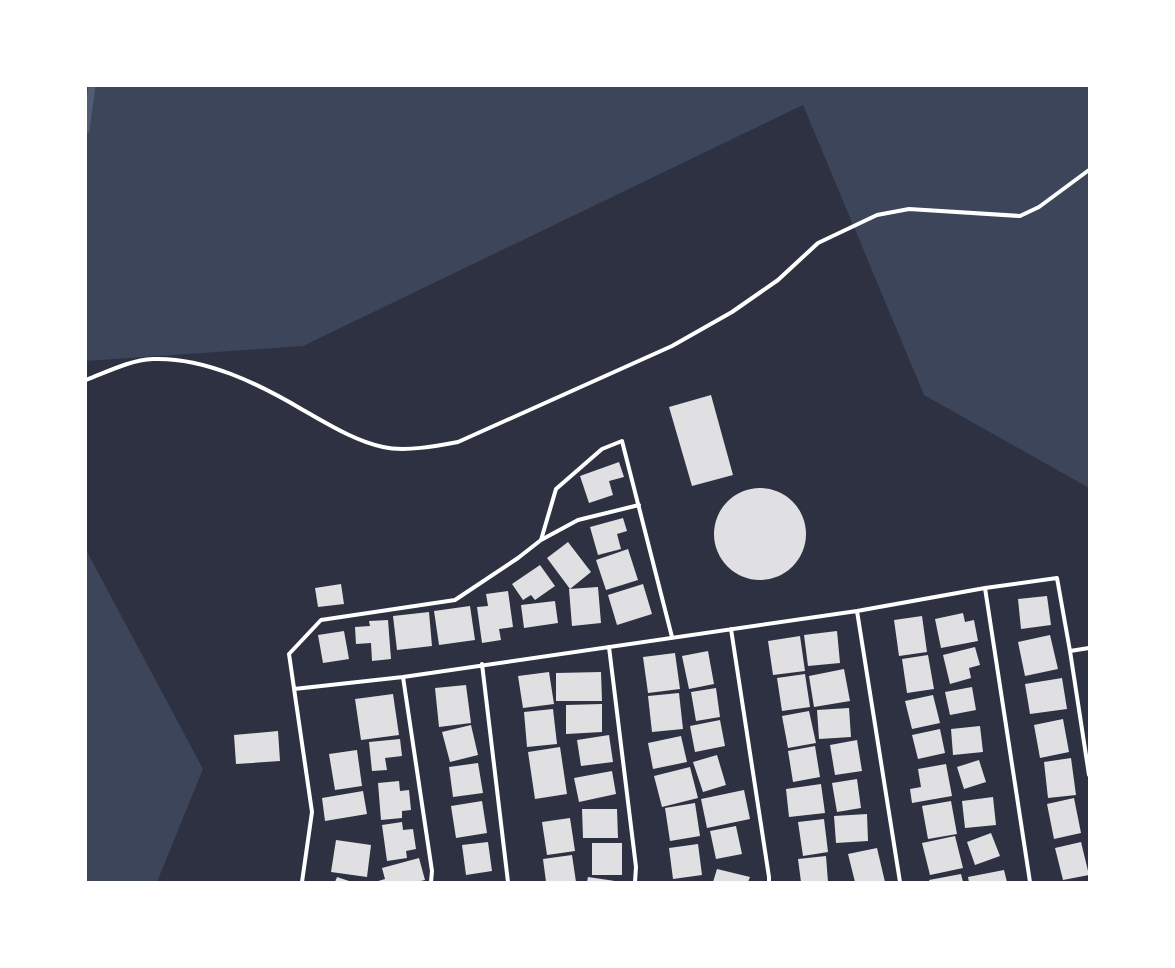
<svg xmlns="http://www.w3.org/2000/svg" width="1175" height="968" viewBox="0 0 1175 968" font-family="'Archivo Narrow',sans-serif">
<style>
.green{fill:#3c4559}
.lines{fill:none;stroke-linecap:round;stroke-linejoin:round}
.stream{stroke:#4f5d75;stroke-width:7}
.building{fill:#e0e0e3}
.minor{stroke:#fff;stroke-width:4}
</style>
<rect width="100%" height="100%" fill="#2d3142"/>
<!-- green -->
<path class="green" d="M86 86H1089V488L924 395 803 105 303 346 86 361Z
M86 550 203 769 157 882H86Z"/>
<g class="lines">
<!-- stream -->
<path class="stream" d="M86 130 92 86"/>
</g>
<!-- building -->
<path class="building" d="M711 395 733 475 692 486 669 407Z
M619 462 624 477 609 481 613 495 589 503 580 476Z
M714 534a46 46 0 1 1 92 0a46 46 0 1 1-92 0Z
M623 518 627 531 617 534 621 549 598 555 590 527Z
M568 542 591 572 570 589 547 558Z
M628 549 638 580 606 590 596 560Z
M540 565 555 586 535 600 531 595 523 600 512 584Z
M341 584 344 604 318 607 315 588Z
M643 584 652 614 617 625 608 595Z
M598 587 601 623 572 626 569 589Z
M508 591 513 627 499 629 501 640 482 643 477 607 488 606 486 594Z
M1047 596 1051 625 1021 629 1018 599Z
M555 601 558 623 524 628 521 605Z
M470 606 475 640 439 645 434 611Z
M429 612 432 646 397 650 393 616Z
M963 613 965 622 974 620 978 641 941 648 935 619Z
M922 616 927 652 899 656 894 620Z
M388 620 391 659 372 661 371 643 356 644 355 627 370 626 369 621Z
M344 631 349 659 323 663 318 635Z
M837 631 840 663 808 666 804 635Z
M1050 635 1058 669 1025 676 1018 642Z
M800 636 805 671 773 675 768 641Z
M975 647 980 665 969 668 971 678 950 684 943 655Z
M708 651 714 684 689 689 682 656Z
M675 653 680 689 648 693 643 657Z
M928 655 934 689 907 693 902 659Z
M844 669 850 701 814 707 809 676Z
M549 672 554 704 523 708 518 676Z
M601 672 602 701H556V673Z
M805 674 810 707 782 711 777 678Z
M1062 678 1067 709 1030 714 1025 684Z
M466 685 471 723 439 727 435 688Z
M972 687 976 710 950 715 945 692Z
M716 688 720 717 696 721 691 692Z
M679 693 683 729 652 732 648 696Z
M393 694 399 735 361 740 355 699Z
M933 695 940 723 912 729 905 701Z
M602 704V732L566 734V705Z
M849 708 851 737 819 739 817 710Z
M553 709 557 744 527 747 524 712Z
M809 711 816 743 788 748 782 716Z
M1063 719 1069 752 1040 758 1034 725Z
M720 720 725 746 695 752 690 726Z
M471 725 478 755 450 762 442 732Z
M980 726 983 752 953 755 951 729Z
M940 729 945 753 918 759 912 735Z
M278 731 280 761 236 764 234 735Z
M609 735 613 762 581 766 577 740Z
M681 736 687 762 653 769 648 743Z
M400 739 402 756 385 758 387 770 372 771 369 742Z
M857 740 862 771 835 775 830 745Z
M815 746 820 777 793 782 788 751Z
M560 747 567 794 535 799 528 752Z
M357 750 362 786 335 790 329 754Z
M717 755 726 785 703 792 693 762Z
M1071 758 1076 795 1048 798 1044 762Z
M979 760 986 782 964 789 957 767Z
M478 763 483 793 453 797 449 767Z
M946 764 952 796 912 803 910 789 921 787 918 769Z
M690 767 698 798 662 807 654 776Z
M612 771 616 794 579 802 574 778Z
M857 779 861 808 837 812 832 783Z
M399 781 400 791 409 790 411 810 402 811V818L381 820 378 783Z
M821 784 825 813 789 817 786 789Z
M744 790 750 819 707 828 701 799Z
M363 791 367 814 325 821 322 798Z
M993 797 996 825 965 828 962 801Z
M1074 798 1081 833 1054 839 1047 804Z
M482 801 487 833 456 838 451 806Z
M951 801 957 834 928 839 922 806Z
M695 803 700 836 670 841 665 808Z
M582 809H617L618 838H583Z
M867 814 868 841 836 843 834 816Z
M570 818 575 851 547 855 542 822Z
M824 819 828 852 803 856 798 822Z
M402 822 403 830 413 829 416 849 406 851 407 858 387 861 382 825Z
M736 826 742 854 716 859 710 831Z
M991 833 1000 856 975 865 967 842Z
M955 836 963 868 930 875 922 843Z
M336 840 371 845 367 877 331 872Z
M488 842 492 871 466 875 462 845Z
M1081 842 1089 875 1063 880 1055 848Z
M592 843H622V875H592Z
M698 844 702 875 673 879 669 848Z
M877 848 885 882H855L848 854Z
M572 855 576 882H546L543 859Z
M826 856 828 882H801L798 859Z
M419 858 425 880 416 882H375L385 879 382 868Z
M717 869 750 877 748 882H713Z
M1004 870 1007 882H969L968 877Z
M961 874 963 882H930L929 880Z
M337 877 352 882H335Z
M588 877 615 881V882H587Z"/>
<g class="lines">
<!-- minor -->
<path class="minor" d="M86 380C107 372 130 360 153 359 205 357 259 384 303 410 328 424 355 441 383 447 405 452 437 446 458 442L672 346 732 312 778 280 818 243 877 215 909 209 1020 216 1039 207 1089 170
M541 540 578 520 639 505
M985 588 1030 882
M857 611 900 882
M731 629 769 877V882
M609 647 636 867 635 882
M1070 651 1089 775
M482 664 508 882
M403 677 432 871 431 882
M294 689 403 677 857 611 985 588 1057 578 1070 651 1089 648
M302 882 312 812 289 654 321 620 455 600 518 558 541 540 556 489 602 449 622 441 672 637"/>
</g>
<!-- border -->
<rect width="1175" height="968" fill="none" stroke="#ffffff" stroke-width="174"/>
</svg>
